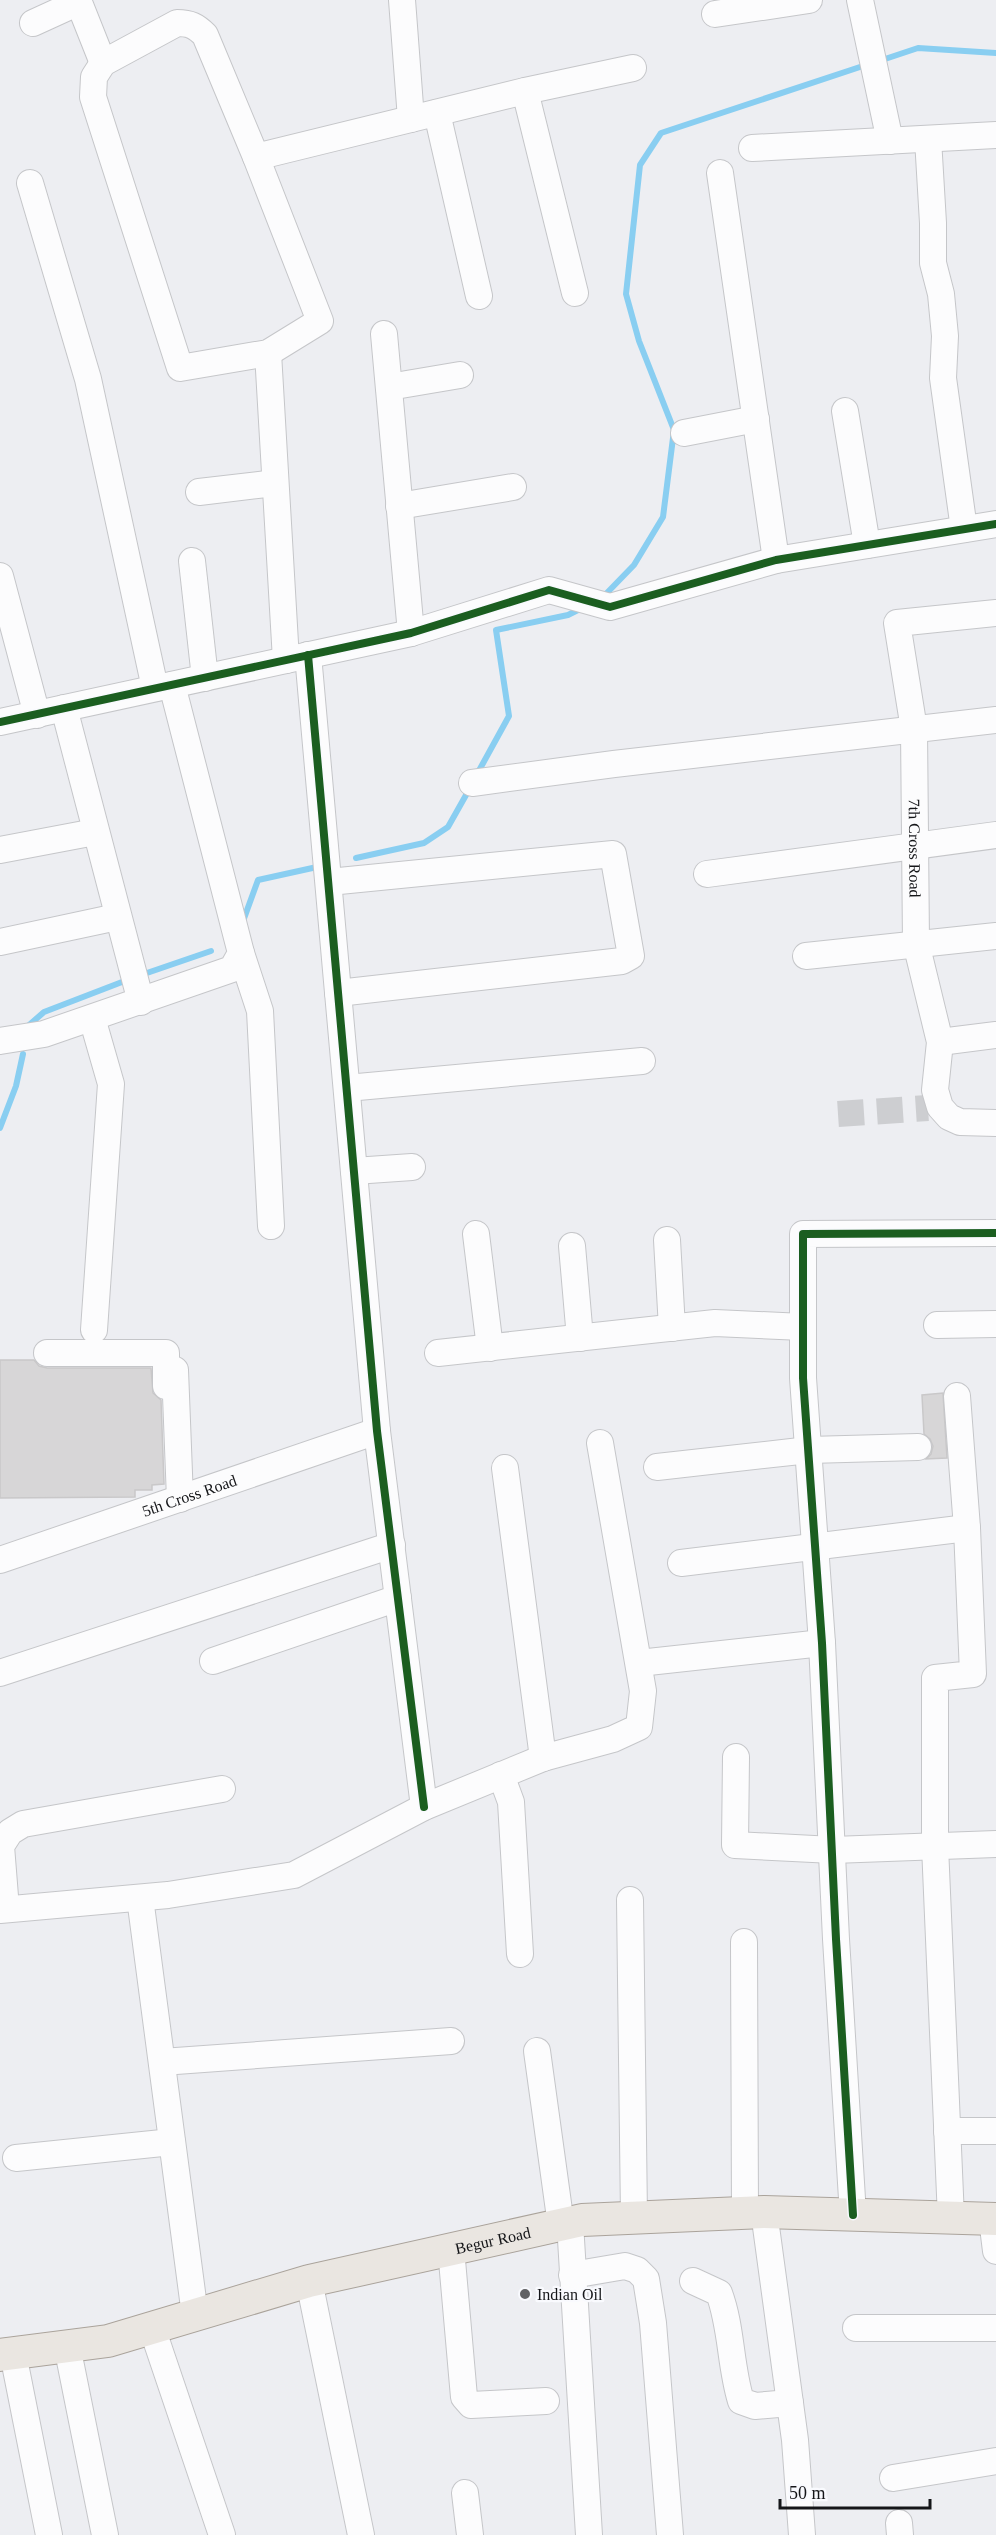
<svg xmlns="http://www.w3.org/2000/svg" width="996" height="2535" viewBox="0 0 996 2535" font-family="Georgia,serif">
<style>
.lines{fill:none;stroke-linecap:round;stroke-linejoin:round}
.stream{stroke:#89cef1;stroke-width:6}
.building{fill:#d7d6d7;stroke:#c9c8c9;stroke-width:1.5}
.minor-tunnel{stroke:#cdced1;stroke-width:26;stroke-dasharray:26 13;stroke-linecap:butt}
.minor-casing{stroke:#c5c6c9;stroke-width:28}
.major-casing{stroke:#aaa39b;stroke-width:34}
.minor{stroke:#fcfcfd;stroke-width:26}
.major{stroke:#eae6e1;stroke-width:32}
.cycleway-casing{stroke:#f9fafe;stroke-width:11}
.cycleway{stroke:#1b5e20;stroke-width:8}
.poi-dot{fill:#616265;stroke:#f9fafe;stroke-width:2}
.labels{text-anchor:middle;stroke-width:4.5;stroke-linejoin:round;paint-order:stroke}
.street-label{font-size:16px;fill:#151619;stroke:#f9fafe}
.poi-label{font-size:16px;fill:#151619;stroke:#f9fafe;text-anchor:start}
</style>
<rect width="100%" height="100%" fill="#edeef2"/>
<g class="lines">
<!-- stream -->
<path class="stream" d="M879 61 918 48 996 53
M602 598 634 565 663 517 674 430 639 341 626 294 640 165 661 133 866 65
M476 776 509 716 496 630 568 615 582 608
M356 858 424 843 448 827 470 788
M242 924 258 880 317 867
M144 974 211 951
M28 1026 44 1012 122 982
M0 1128 16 1086 23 1054"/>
</g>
<!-- building -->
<path class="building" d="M0 1360H34L39 1366 47 1368H151L153 1393 161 1400 164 1484 152 1485V1490H135V1497L0 1498Z
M943 1393 947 1458 926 1459 931 1454 933 1446 930 1439 924 1434 922 1395Z"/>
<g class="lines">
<!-- minor-tunnel -->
<path class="minor-tunnel" d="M838 1114 928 1108"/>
<defs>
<g id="minor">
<path d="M78 0 103 63"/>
<path d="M402 0 411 119"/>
<path d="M860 0 890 141"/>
<path d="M715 14 809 0"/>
<path d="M33 23 79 2"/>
<path d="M177 23C190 23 196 26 205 35L256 157 320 321 268 353 180 368 93 97 94 77 103 63Z"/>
<path d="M525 91 575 293"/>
<path d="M437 113 479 296"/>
<path d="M928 139 933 223V263L941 294 945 336 943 378 964 529"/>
<path d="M752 148 996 135"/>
<path d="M256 157 525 91 633 68"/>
<path d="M720 173 776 560"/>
<path d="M30 183 88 379 155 688"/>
<path d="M384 334 411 633"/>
<path d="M268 353 286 660"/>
<path d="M389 387 460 375"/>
<path d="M845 411 867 545"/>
<path d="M684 433 756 419"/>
<path d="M199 492 275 483"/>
<path d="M399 506 513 487"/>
<path d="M192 561 205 678"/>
<path d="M0 576 37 715"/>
<path id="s1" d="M996 613 897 623 914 729 916 943 940 1042 935 1090 940 1107 949 1117 960 1122 996 1123"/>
<path d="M308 655 377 1431 424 1807"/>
<path d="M64 708 141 1002"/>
<path d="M0 722 411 633 549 590 610 607 776 560 996 524"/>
<path d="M472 783 614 764 996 720"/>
<path d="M0 850 95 832"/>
<path d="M707 874 996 835"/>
<path d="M329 882 613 854 631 956 622 961 338 993"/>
<path d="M0 942 117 917"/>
<path d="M241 953 260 1011 271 1226"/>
<path d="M806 956 996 936"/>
<path d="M92 1018 111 1084 94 1330"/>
<path d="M0 1041 44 1034 232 969 241 953 172 685"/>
<path d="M940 1042 996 1035"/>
<path d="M347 1088 642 1061"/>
<path d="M354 1171 412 1167"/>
<path d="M476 1234 490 1348"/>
<path d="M667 1240 672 1328"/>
<path d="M572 1246 580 1338"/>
<path d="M937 1325 996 1324"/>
<path d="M47 1353H166V1386L175 1387"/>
<path d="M438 1353 715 1323 803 1327"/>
<path d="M175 1370 180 1499"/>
<path d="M657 1467 809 1450 918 1447"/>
<path d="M505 1468 543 1758"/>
<path id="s2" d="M0 1560 377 1431"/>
<path d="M681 1563 967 1528"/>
<path d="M213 1661 398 1598"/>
<path d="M639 1663 822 1643"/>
<path d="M0 1673 392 1545"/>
<path d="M736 1757 735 1845 833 1850 996 1844"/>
<path d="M501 1775 511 1802 520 1954"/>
<path d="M140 1898 195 2315"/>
<path d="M630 1900 634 2217"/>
<path d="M6 1909 1 1846 10 1832 23 1824 222 1789"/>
<path d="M0 1910 168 1895 294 1875 424 1807 543 1758 613 1739 639 1727 643 1691 600 1443"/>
<path d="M744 1942 745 2213"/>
<path d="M537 2051 561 2225"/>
<path d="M162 2062 451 2041"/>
<path d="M947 2131H996"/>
<path d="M16 2158 172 2142"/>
<path d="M764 2212 795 2440 802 2535"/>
<path d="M853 2215 836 1939 822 1643 803 1378V1234L996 1233"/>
<path d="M951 2218 935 1846V1678L973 1674 967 1528 957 1396"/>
<path d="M992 2219 996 2251"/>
<path d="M570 2223 589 2535"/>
<path d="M451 2249 464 2397 471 2405 546 2401"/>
<path d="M572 2275 625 2266 637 2270 646 2279 653 2323 670 2535"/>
<path d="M309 2281 361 2535"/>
<path d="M693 2281 719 2293C732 2328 730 2366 741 2401L755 2406 790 2403"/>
<path d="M152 2328 222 2535"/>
<path d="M856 2328H996"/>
<path d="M67 2346 105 2535"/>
<path d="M13 2354 49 2535"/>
<path d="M893 2478 996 2461"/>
<path d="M465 2493 470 2535"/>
<path d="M899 2523 900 2535"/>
</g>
<g id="major">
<path id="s3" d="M0 2355 108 2341 309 2281 582 2220 764 2212 996 2219"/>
</g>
</defs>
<!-- minor casing -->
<use href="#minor" class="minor-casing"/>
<!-- major casing -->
<use href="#major" class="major-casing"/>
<!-- minor -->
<use href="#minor" class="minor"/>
<!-- major -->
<use href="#major" class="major"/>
<defs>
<path id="cycleway" d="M308 655 377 1431 424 1807
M0 722 411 633 549 590 610 607 776 560 996 524
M853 2215 836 1939 822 1643 803 1378V1234L996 1233"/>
</defs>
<!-- cycleway casing -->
<use href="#cycleway" class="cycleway-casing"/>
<!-- cycleway -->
<use href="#cycleway" class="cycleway"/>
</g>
<!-- markers -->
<circle class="poi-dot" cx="525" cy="2294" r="6"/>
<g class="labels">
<!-- street labels -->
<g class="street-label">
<text dy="6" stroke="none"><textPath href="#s1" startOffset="326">7th Cross Road</textPath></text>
<text dy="6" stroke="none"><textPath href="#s2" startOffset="200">5th Cross Road</textPath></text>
<text dy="6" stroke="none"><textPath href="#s3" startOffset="507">Begur Road</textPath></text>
</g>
<!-- poi labels -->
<g class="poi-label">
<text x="537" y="2300">Indian Oil</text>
</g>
</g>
<!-- scale -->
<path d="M780 2499v9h150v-9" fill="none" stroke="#151619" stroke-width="3"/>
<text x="789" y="2499" font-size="18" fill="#151619" stroke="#f9fafe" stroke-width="4.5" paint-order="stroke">50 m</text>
</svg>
